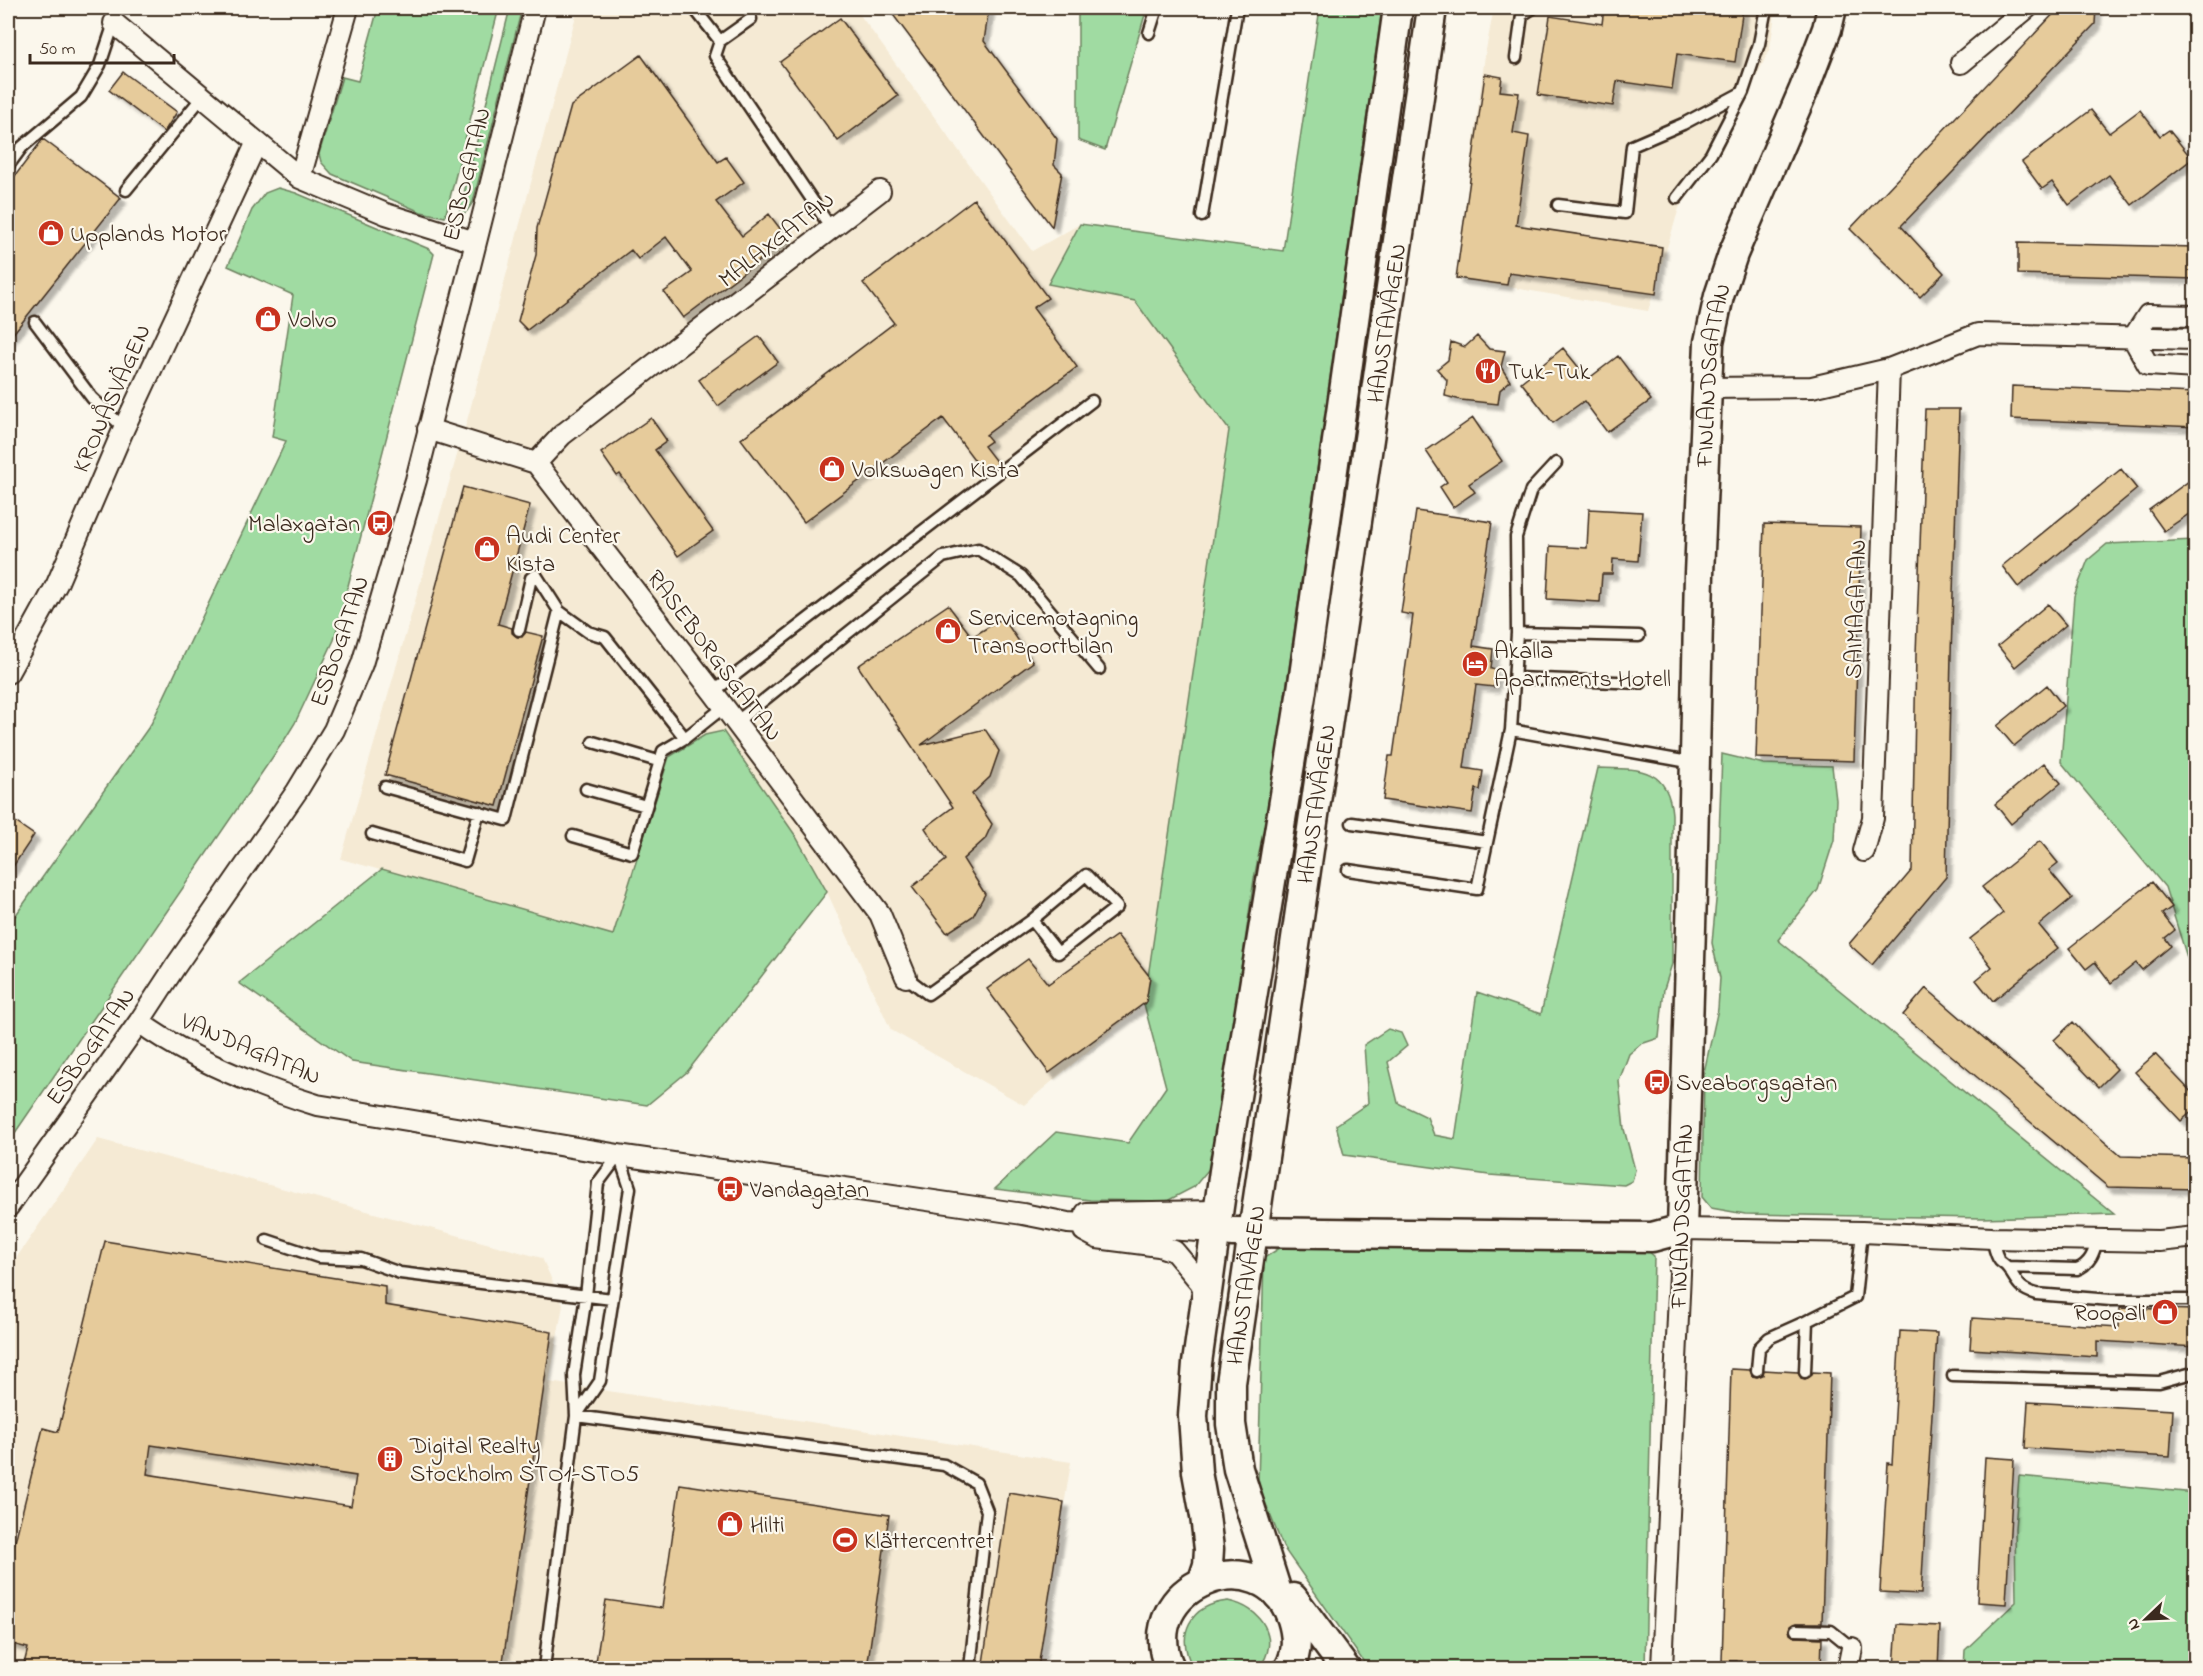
<svg xmlns="http://www.w3.org/2000/svg" width="2203" height="1676" viewBox="0 0 2203 1676" font-family="'Indie Flower',sans-serif">
<style>
.built{fill:#f5ead4}
.green{fill:#a0dba2;stroke:#6e8260;stroke-width:1.5}
.building{fill:#e6cb9b;stroke:#3b2a1e;stroke-width:1.5;fill-rule:evenodd;filter:url(#shadow)}
.lines{fill:none;stroke-linecap:round;stroke-linejoin:round}
.lane-casing{stroke:#3b2a1e;stroke-width:15}
.street-casing{stroke:#3b2a1e;stroke-width:24}
.secondary-casing{stroke:#3b2a1e;stroke-width:33}
.lane{stroke:#fbf7ec;stroke-width:10}
.street{stroke:#fbf7ec;stroke-width:20}
.secondary{stroke:#fbf7ec;stroke-width:28}
.labels{text-anchor:middle;stroke-width:4.5;stroke-linejoin:round;paint-order:stroke}
.street-label{font-size:24px;fill:#3b2a1e;stroke:#fbf7ec}
.poi-label{font-size:24px;fill:#3b2a1e;stroke:#fbf7ec;text-anchor:start}
</style>
<defs>
<filter id="shadow"><feDropShadow dx="5.5" dy="5.5" stdDeviation="1.5" flood-color="#0004"/></filter>
</defs>
<rect width="100%" height="100%" fill="#fbf7ec"/>
<filter id="ink" filterUnits="userSpaceOnUse"><feTurbulence type="fractalNoise" baseFrequency=".0167" numOctaves="2"/><feDisplacementMap in="SourceGraphic" scale="12" xChannelSelector="R" yChannelSelector="G"/><feConvolveMatrix kernelMatrix="1 2 1 2 8 2 1 2 1" color-interpolation-filters="sRGB"/></filter>
<g filter="url(#ink)">
<!-- built -->
<path class="built" d="M578 8H855L1032 251 1080 224 1048 284 1135 301 1229 430 1144 1004 1024 1105 891 1030 827 892 794 835 705 735 669 757 613 935 341 859 468 417Z
M1494 8H1776L1770 48 1723 148 1679 208 1648 311 1456 278 1485 55Z
M98 1139 542 1258 563 1305 549 1382 1071 1462 1038 1668H8V1270Z"/>
<!-- green -->
<path class="green" d="M378 8H499L445 217 421 212 332 174 321 162 319 154 342 77 358 81Z
M510 8H522L473 202 467 211 458 217Z
M1078 8H1147L1105 150 1078 140Z
M1320 8H1382L1273 782 1254 879 1213 1164 1194 1187 1167 1201 1090 1200 995 1189 1056 1132 1128 1143 1166 1087 1144 1004 1229 430 1135 301 1048 284 1080 224 1283 251Z
M278 188 296 193 429 249 434 254 334 640 295 723 285 739 8 1143V926L151 724 286 441 272 437 293 295 228 266 252 210 265 193Z
M2195 540V983L2165 887 2061 762 2074 596 2088 560 2107 544Z
M723 731 795 835 827 892 687 1072 647 1105 352 1062 239 983 382 869 613 935 669 757 705 735Z
M1722 754 1764 764 1832 766 1836 800 1834 840 1818 890 1778 940 2114 1214 1983 1218 1745 1214 1711 1208 1702 1197 1704 1072 1718 1009 1720 978 1712 943 1717 890Z
M1598 768C1637 769 1668 766 1672 814V964L1664 989 1659 1038 1641 1044 1629 1054 1619 1081 1624 1129 1635 1170 1632 1181 1624 1185 1489 1175 1344 1155 1336 1125 1368 1103 1364 1045 1388 1029 1401 1033 1407 1046 1388 1062 1398 1103 1427 1117 1434 1135 1455 1139 1477 992 1541 1014Z
M1286 1244H1639L1654 1256 1645 1668H1368L1283 1547 1258 1484 1264 1258Z
M2019 1476 2195 1493V1668H1964L1965 1650 2016 1602 2015 1528Z
M1228 1601C1261 1607 1282 1639 1259 1668H1193C1175 1634 1190 1605 1228 1601Z"/>
<!-- building -->
<path class="building" d="M888 8H989L984 41 1057 139 1054 165 1062 173 1052 227Z
M1604 8H1743L1735 62 1677 54 1672 89 1617 81 1613 106 1538 95 1550 16 1602 24Z
M2059 8H2096L2095 24 1901 226 1944 273 1920 297 1850 229Z
M840 18 898 96 838 141 780 62Z
M641 55 718 162 726 157 744 182 716 202 742 236 769 214 788 239 683 318 664 292 692 272 666 237 638 259 631 250 527 330 518 321 536 255 537 228 571 106Z
M123 72 177 112 164 132 109 90Z
M1485 74 1502 77 1500 91 1519 93 1513 133 1529 136 1516 225 1662 247 1656 294 1509 273 1507 285 1456 278Z
M2091 110 2109 133 2140 110 2160 136 2169 130 2192 159 2132 205 2109 175 2069 205 2052 182 2042 189 2022 162Z
M43 139 121 198 8 340V185Z
M974 199 1048 298 1033 308 1077 367 986 435 991 441 984 446 998 464 985 474 943 418 804 522 741 439 894 323 863 283Z
M2018 243 2196 247V279L2018 274Z
M759 336 778 362 718 406 699 380Z
M1477 336 1489 349 1505 351 1501 367 1510 381 1500 390 1498 404 1461 400 1445 396 1447 380 1437 369 1448 360 1451 342 1465 347Z
M1563 348 1588 379 1618 356 1651 400 1607 432 1584 401 1553 423 1521 382Z
M2012 386 2196 393V427L2011 419Z
M1925 409H1959L1951 655 1946 877 1872 965 1849 944 1912 870 1916 654Z
M651 418 667 441 655 450 713 531 678 556 620 474 617 476 601 453Z
M1473 418 1502 461 1469 484 1475 492 1453 507 1440 487 1447 482 1426 451Z
M2121 469 2137 489 2018 587 2002 566Z
M2196 476V509L2164 531 2149 510Z
M463 487 530 505 498 624 512 628V633L517 637H522L526 632 543 636 497 806 385 775Z
M1589 509 1642 512 1638 561 1613 559 1612 574H1602L1600 602 1547 599 1550 546 1587 548Z
M1416 511 1492 522 1473 646 1493 649 1491 669 1497 670 1494 687 1476 685 1464 768 1483 771 1480 790 1476 789 1472 813 1383 800 1389 756H1393L1413 615 1401 613Z
M1764 524 1861 527 1854 761 1756 758Z
M2048 604 2066 625 2015 667 1998 646Z
M948 605 972 637 1003 618 1033 662 921 745 985 729 999 751 990 777 972 794 992 824 985 839 963 859 985 894 973 916 947 933 912 887 946 860 925 828 953 807 858 666Z
M2047 685 2063 706 2014 746 1997 726Z
M2044 763 2061 783 2011 824 1995 804Z
M8 817 34 835 8 874Z
M2040 841 2058 863 2049 870 2072 898 2039 925 2058 948 1993 1001 1976 980 1992 967 1970 939 2003 913 1982 887Z
M2152 882 2172 907 2162 914 2175 930 2165 938 2171 946 2142 970 2136 963 2111 983 2095 962 2086 969 2069 948Z
M1117 935 1150 977 1146 1002 1049 1073 987 989 1028 959 1048 984Z
M1926 988 2121 1156 2196 1158V1189L2108 1187 1903 1015Z
M2073 1022 2117 1069 2099 1087 2054 1040Z
M2155 1054 2196 1097V1108L2181 1121 2135 1072Z
M105 1241 385 1286V1305L552 1332 502 1668H23L28 1648 8 1643V1570L43 1428 58 1432ZM151 1445 356 1476 351 1506 147 1474Z
M2120 1308 2196 1310V1347L2097 1341V1357L1970 1349 1972 1318 2119 1327Z
M1900 1331 1937 1333 1921 1594 1880 1592 1888 1463 1892 1464Z
M1731 1369 1750 1370 1752 1376 1757 1377 1763 1375 1764 1370 1798 1372 1801 1378 1805 1379 1811 1376 1813 1372 1830 1373 1822 1623H1796L1790 1626 1789 1629 1790 1634 1795 1637 1822 1638 1821 1668H1737V1661H1722Z
M2028 1402 2173 1410 2170 1457 2025 1448Z
M1985 1457 2014 1459 2006 1604 1977 1602Z
M680 1484 889 1515 867 1668H595L606 1600 662 1608Z
M1009 1493 1064 1502 1038 1668H1019L983 1663Z
M1897 1624 1940 1626 1938 1668H1894Z"/>
<g class="lines">
<defs>
<path id="lane" d="M694 8 720 41 715 56 831 228
M1149 33 1157 8
M720 41 751 19
M1516 58 1522 15 1533 8
M8 166 22 147 81 97 100 65 114 23 111 8
M126 190 203 96
M1677 198 1711 154 1743 92
M1558 205 1625 213 1632 146 1683 124 1743 92 1759 44 1766 8
M1202 216 1237 8
M35 322 92 398 124 428
M519 630 531 578 536 575 559 611
M1517 633 1639 636
M1515 678 1641 683
M713 692 1092 401
M735 723 943 557 978 549 1021 576 1099 669
M1511 730 1694 763
M593 742 658 761
M385 787 506 820 559 611 588 632 605 637 685 738 724 707
M586 789 646 806
M1352 823 1487 842
M372 834 465 861 479 812
M573 836 632 853 663 751 685 738
M1348 870 1477 889 1511 730 1517 633 1516 537 1531 490 1556 463
M906 977 928 994 1032 920 1058 953 1117 907 1086 875 1032 920
M1992 1238C1994 1245 1995 1255 2000 1261 2002 1263 2006 1265 2008 1268 2018 1282 2017 1288 2036 1294L2111 1300H2196
M267 1240 318 1257 361 1259 400 1273 612 1299
M2007 1267 2077 1269C2090 1264 2094 1253 2097 1240
M1757 1370 1759 1348 1769 1338 1807 1321
M1805 1372 1807 1321 1855 1297 1862 1232
M1953 1376 2159 1382 2196 1372
M576 1416 944 1465 976 1483 987 1511 970 1668
M576 1416 600 1381 630 1188 619 1155
M1796 1630 1831 1631 1852 1648
M544 1668 576 1416 574 1375 586 1296 598 1183 619 1155"/>
<path id="street" d="M114 23 300 178 386 214 475 242
M1961 63 2027 8
M300 178 348 8
M2196 316 2148 315 2133 338 2148 365 2196 368
M1706 388 1812 387 1889 369 1978 334 2196 339
M428 429 536 463 713 692 880 914 906 977
M536 463 562 435 880 191
M8 673 57 584 124 428 257 142
M1864 851 1873 818 1889 369
M139 1022C191 1060 256 1086 317 1105L619 1155 1023 1214 1068 1223 1216 1232
M8 1207 139 1022 175 967 297 791 334 730 362 664 416 480 535 8
M1086 1213 1219 1211
M1084 1231 1097 1238 1159 1246 1174 1251 1200 1282 1206 1294
M1662 1668 1682 1229 1862 1232 1992 1238 2159 1241 2196 1237
M1848 1668 1852 1648"/>
<g id="secondary">
<path id="s1" d="M1682 1229 1692 893 1699 574 1709 342 1719 296 1733 254 1804 89 1827 29 1832 8"/>
<path d="M1232 1232 1652 1237 1682 1229"/>
<path d="M1203 1580 1208 1565 1209 1549 1205 1516 1197 1472 1193 1416 1197 1363 1224 1171 1302 690 1398 8"/>
<path id="s2" d="M1278 1595 1238 1469 1231 1424V1383L1432 8"/>
<path d="M1293 1598 1345 1668"/>
<path d="M1170 1668C1132 1586 1263 1534 1292 1619 1297 1635 1298 1653 1289 1668"/>
</g>
</defs>
<!-- lane casing -->
<use href="#lane" class="lane-casing"/>
<!-- street casing -->
<use href="#street" class="street-casing"/>
<!-- secondary casing -->
<use href="#secondary" class="secondary-casing"/>
<!-- lane -->
<use href="#lane" class="lane"/>
<!-- street -->
<use href="#street" class="street"/>
<!-- secondary -->
<use href="#secondary" class="secondary"/>
</g>
</g>
<!-- icons -->
<defs>
<symbol id="shop-disc" viewBox="-11 -11 22 22"><circle r="9.5" fill="#c8321e" stroke="#fbf7ec"/><path d="M-5-2.5h2.3a2.7 3.5 0 0 1 5.4 0H5L5.5 6h-11ZM-1.5-2.5h3a1.5 2.3 0 0 0-3 0Z" fill="#fff"/></symbol>
<symbol id="restaurant-disc" viewBox="-11 -11 22 22"><circle r="9.5" fill="#c8321e" stroke="#fbf7ec"/><path d="M-5-6h1v4h1v-4h1v4h1v-4h1v5L-1.5 .5V6h-2V.5L-5-1ZM5-6V6H3V1.5H1.5Q1.5-4 5-6Z" fill="#fff"/></symbol>
<symbol id="bus-disc" viewBox="-11 -11 22 22"><circle r="9.5" fill="#c8321e" stroke="#fbf7ec"/><path d="M-5-6H5V4H4V6H2V4H-2V6H-4V4H-5ZM-3.5-4V0h7V-4ZM-3.5 1.2v1.5H-2V1.2ZM2 1.2v1.5H3.5V1.2Z" fill="#fff"/></symbol>
<symbol id="hotel-disc" viewBox="-11 -11 22 22"><circle r="9.5" fill="#c8321e" stroke="#fbf7ec"/><path d="M-6-4.5h1.5V1H6V5H4.5V3h-9V5H-6ZM-4 0a1.8 1.8 0 1 1 3.6 0ZM.5 0V-2.5h3Q6-2.5 6 0Z" fill="#fff"/></symbol>
<symbol id="building-disc" viewBox="-11 -11 22 22"><circle r="9.5" fill="#c8321e" stroke="#fbf7ec"/><path d="M-4-6H4V6H1V3H-1V6H-4ZM-2.5-4.3h1.7v1.8h-1.7ZM.8-4.3h1.7v1.8H.8ZM-2.5-1h1.7V.8h-1.7ZM.8-1h1.7V.8H.8Z" fill="#fff"/></symbol>
<symbol id="stadium-disc" viewBox="-11 -11 22 22"><circle r="9.5" fill="#c8321e" stroke="#fbf7ec"/><path d="M0-5a6.5 5 0 1 0 0 10a6.5 5 0 1 0 0-10ZM-3.5-1.8h7v3.6h-7Z" fill="#fff"/></symbol>
</defs>
<g fill-rule="evenodd">
<use href="#shop-disc" x="36" y="218" width="30" height="30"/>
<use href="#shop-disc" x="253" y="304" width="30" height="30"/>
<use href="#restaurant-disc" x="1473" y="356" width="30" height="30"/>
<use href="#shop-disc" x="817" y="454" width="30" height="30"/>
<use href="#bus-disc" x="365" y="508" width="30" height="30"/>
<use href="#shop-disc" x="472" y="534" width="30" height="30"/>
<use href="#shop-disc" x="933" y="616" width="30" height="30"/>
<use href="#hotel-disc" x="1460" y="649" width="30" height="30"/>
<use href="#bus-disc" x="1642" y="1067" width="30" height="30"/>
<use href="#bus-disc" x="715" y="1174" width="30" height="30"/>
<use href="#shop-disc" x="2150" y="1297" width="30" height="30"/>
<use href="#building-disc" x="375" y="1444" width="30" height="30"/>
<use href="#shop-disc" x="715" y="1509" width="30" height="30"/>
<use href="#stadium-disc" x="830" y="1525" width="30" height="30"/>
</g>
<g class="labels">
<!-- street labels -->
<g class="street-label">
<text transform="translate(466 174) rotate(-76)" y="8">ESBOGATAN</text>
<text transform="translate(776 239) rotate(-38)" y="8">MALAXGATAN</text>
<text dy="8" stroke="none"><textPath href="#s2" startOffset="1290">HANSTAVÄGEN</textPath></text>
<text dy="8" stroke="none"><textPath href="#s1" startOffset="855">FINLANDSGATAN</textPath></text>
<text transform="translate(111 398) rotate(-66)" y="8">KRONÅSVÄGEN</text>
<text transform="translate(1855 609) rotate(-88)" y="8">SAIMAGATAN</text>
<text transform="translate(339 641) rotate(-71)" y="8">ESBOGATAN</text>
<text transform="translate(715 655) rotate(53)" y="8">RASEBORGSGATAN</text>
<text dy="8" stroke="none"><textPath href="#s2" startOffset="804">HANSTAVÄGEN</textPath></text>
<text transform="translate(90 1046) rotate(-55)" y="8">ESBOGATAN</text>
<text transform="translate(251 1048) rotate(23)" y="8">VANDAGATAN</text>
<text transform="translate(1681 1216) rotate(-88)" y="8">FINLANDSGATAN</text>
<text dy="8" stroke="none"><textPath href="#s2" startOffset="318">HANSTAVÄGEN</textPath></text>
</g>
<!-- poi labels -->
<g class="poi-label">
<text x="70" y="241">Upplands Motor</text>
<text x="288" y="327">Volvo</text>
<text x="1508" y="379">Tuk-Tuk</text>
<text x="852" y="477">Volkswagen Kista</text>
<text x="360" y="531" text-anchor="end">Malaxgatan</text>
<text x="506" y="543">Audi Center<tspan x="506" dy="28">Kista</tspan></text>
<text x="968" y="625">Servicemotagning<tspan x="968" dy="28">Transportbilan</tspan></text>
<text x="1494" y="658">Akalla<tspan x="1494" dy="28">Apartments Hotell</tspan></text>
<text x="1676" y="1090">Sveaborgsgatan</text>
<text x="750" y="1197">Vandagatan</text>
<text x="2146" y="1320" text-anchor="end">Roopali</text>
<text x="410" y="1453">Digital Realty<tspan x="410" dy="28">Stockholm STO1-STO5</tspan></text>
<text x="750" y="1532">Hilti</text>
<text x="864" y="1548">Klättercentret</text>
</g>
</g>
<!-- margin -->
<rect width="2203" height="1676" fill="none" stroke="#fbf7ec" stroke-width="30"/>
<rect x="15" y="15" width="2173" height="1646" fill="none" stroke="#3b2a1e" stroke-width="2" filter="url(#ink)"/>
<!-- north arrow -->
<g transform="translate(2146 1619) rotate(247)" stroke="#fbf7ec" stroke-width="4.5" paint-order="stroke">
<path d="M0-4.5L10 22L0 15L-10 22Z" fill="#3b2a1e"/>
<text y="-9" font-size="16" font-weight="bold" text-anchor="middle" fill="#3b2a1e">N</text>
</g>
<!-- scale -->
<path d="M30 54v9h144v-9" fill="none" stroke="#3b2a1e" stroke-width="3"/>
<text x="39" y="54" font-size="18" fill="#3b2a1e" stroke="#fbf7ec" stroke-width="4.5" paint-order="stroke">50 m</text>
</svg>
